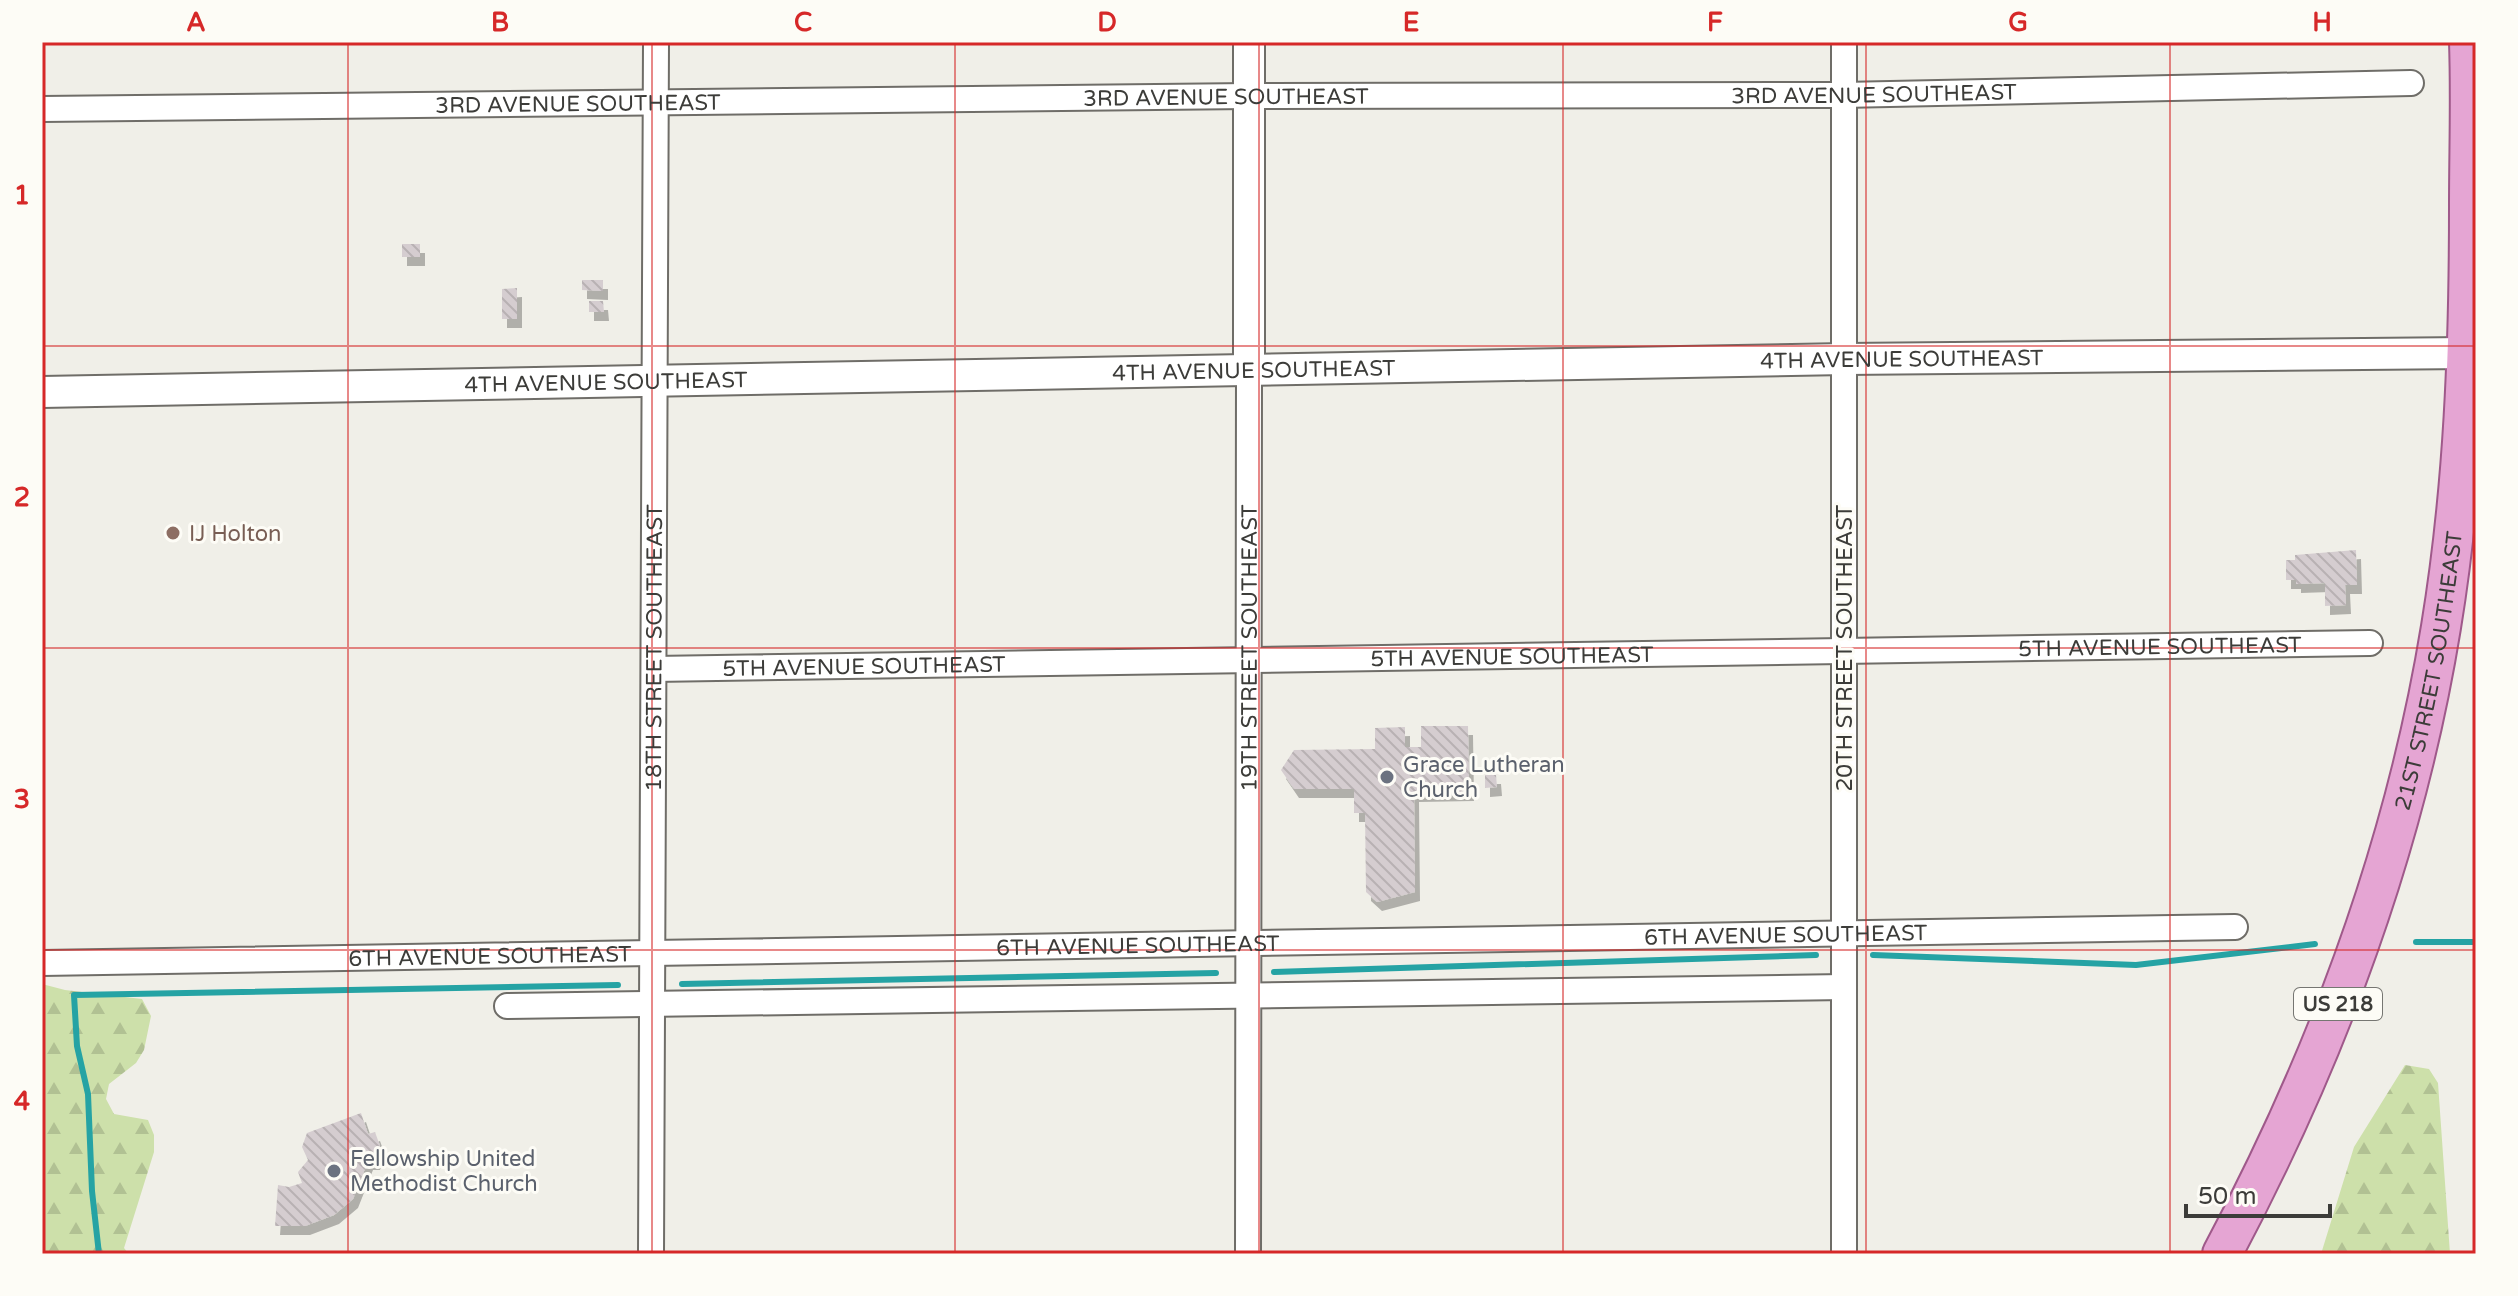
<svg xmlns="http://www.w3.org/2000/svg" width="2518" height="1296" viewBox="0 0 2518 1296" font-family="'Varela Round',sans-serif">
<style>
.forest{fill:url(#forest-firs)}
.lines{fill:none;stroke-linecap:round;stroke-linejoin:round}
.stream{stroke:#25a3a4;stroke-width:6}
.building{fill:url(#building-back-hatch);filter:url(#shadow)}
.minor-casing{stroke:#6f6d68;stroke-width:28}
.tertiary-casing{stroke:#6f6d68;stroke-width:34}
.primary-casing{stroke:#9f598a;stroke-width:42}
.minor{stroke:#fff;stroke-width:24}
.tertiary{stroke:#fff;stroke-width:30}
.primary{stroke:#e5a5d3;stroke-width:38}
.grid{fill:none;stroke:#d62828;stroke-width:2;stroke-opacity:0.55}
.education-dot{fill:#8d6e63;stroke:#fdfcf6;stroke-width:3}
.worship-dot{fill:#6b7280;stroke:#fdfcf6;stroke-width:3}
.labels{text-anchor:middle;stroke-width:6;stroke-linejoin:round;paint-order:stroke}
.shield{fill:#fdfcf6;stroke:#767672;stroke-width:2}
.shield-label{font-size:20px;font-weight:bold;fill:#3c3c39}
.street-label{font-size:22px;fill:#3c3c39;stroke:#fdfcf6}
.education-label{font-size:22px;fill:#785e54;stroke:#fdfcf6;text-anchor:start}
.worship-label{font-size:22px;fill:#5b616d;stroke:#fdfcf6;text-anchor:start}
.neatline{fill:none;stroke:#d62828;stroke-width:3}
.grid-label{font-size:26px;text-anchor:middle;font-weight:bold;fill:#d62828}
</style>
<defs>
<pattern id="forest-firs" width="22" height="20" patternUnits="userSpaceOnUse" patternTransform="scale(2)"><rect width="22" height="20" fill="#cde0aa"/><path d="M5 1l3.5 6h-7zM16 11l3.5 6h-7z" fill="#b1c193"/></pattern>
<pattern id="building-back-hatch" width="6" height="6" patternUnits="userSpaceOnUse" patternTransform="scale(2)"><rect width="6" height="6" fill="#d5cdd0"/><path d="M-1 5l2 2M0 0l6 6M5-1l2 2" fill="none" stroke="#b8b1b3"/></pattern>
<filter id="shadow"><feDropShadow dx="5" dy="9" stdDeviation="0" flood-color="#0004"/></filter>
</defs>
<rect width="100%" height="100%" fill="#f0efe8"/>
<!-- forest -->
<path class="forest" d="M42 984 65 990 142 999 151 1016 144 1050 136 1063 109 1084 106 1099 114 1114 148 1120 154 1135V1152L124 1248 129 1254H42Z
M2405 1065 2429 1069 2438 1083 2450 1254H2321L2354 1147Z"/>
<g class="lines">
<!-- stream -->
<path class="stream" d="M2416 942H2476
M1873 955 2136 965 2315 944
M1274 972 1816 955
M682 984 1216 973
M99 1254 92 1191 88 1094 77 1046 74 995 618 985"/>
</g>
<!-- building -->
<path class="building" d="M402 244H420V257H402Z
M582 280H603V291L582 290Z
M517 288V319H502V289Z
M589 301H603L604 312H589Z
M2356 550 2357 585H2345L2346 605 2325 606V583L2296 584V580H2286V560H2295V555Z
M1421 726H1468L1469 792 1414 793 1415 892 1377 902 1366 892 1365 813H1354V789H1294L1281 770 1294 750 1375 749V728L1405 727V747H1421Z
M1485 775H1496L1497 787 1485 788Z
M361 1113 368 1134 375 1132 380 1146 375 1161H368L353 1199 334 1215 305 1226H275L278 1185 289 1187 302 1183 298 1172 308 1160 302 1147 307 1133Z"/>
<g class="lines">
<defs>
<g id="minor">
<path d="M1844 42V1254"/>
<path id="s1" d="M42 109 1249 96 1842 95 2411 83"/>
<path id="s2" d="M654 669 2370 643"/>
<path id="s3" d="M42 963 2235 927"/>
<path d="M507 1006 1844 987"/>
<path id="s4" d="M651 1254 656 42"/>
<path id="s5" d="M1248 1254 1249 370"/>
</g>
<g id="tertiary">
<path d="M1249 370V42"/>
<path id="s6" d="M42 392 1845 359 2467 353"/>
</g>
<g id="primary">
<path id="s7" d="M2222 1254C2327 1057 2405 848 2441 627 2464 487 2469 347 2469 206 2469 151 2471 97 2469 42"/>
</g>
</defs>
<!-- minor casing -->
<use href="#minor" class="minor-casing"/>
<!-- tertiary casing -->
<use href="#tertiary" class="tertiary-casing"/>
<!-- primary casing -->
<use href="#primary" class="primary-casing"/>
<!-- minor -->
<use href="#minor" class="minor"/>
<!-- tertiary -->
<use href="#tertiary" class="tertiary"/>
<!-- primary -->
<use href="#primary" class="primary"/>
</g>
<!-- grid -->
<path class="grid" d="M348 42V1254M652 42V1254M955 42V1254M1259 42V1254M1563 42V1254M1866 42V1254M2170 42V1254M42 346H2476M42 648H2476M42 950H2476"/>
<!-- markers -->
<circle class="education-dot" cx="173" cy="533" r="8"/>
<g class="worship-dot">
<circle cx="1387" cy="777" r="8"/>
<circle cx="334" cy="1171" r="8"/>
</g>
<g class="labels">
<!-- shield labels -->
<rect class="shield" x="2294" y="988" width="88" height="32" rx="6"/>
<g class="shield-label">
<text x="2338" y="1011">US 218</text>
</g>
<!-- street labels -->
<g class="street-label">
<text dy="8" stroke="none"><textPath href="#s1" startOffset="1832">3RD AVENUE SOUTHEAST</textPath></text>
<text dy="8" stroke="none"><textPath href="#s1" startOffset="1184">3RD AVENUE SOUTHEAST</textPath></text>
<text dy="8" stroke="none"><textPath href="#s1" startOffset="536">3RD AVENUE SOUTHEAST</textPath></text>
<text dy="8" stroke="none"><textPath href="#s6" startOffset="1860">4TH AVENUE SOUTHEAST</textPath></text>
<text dy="8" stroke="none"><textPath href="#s6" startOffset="1212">4TH AVENUE SOUTHEAST</textPath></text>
<text dy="8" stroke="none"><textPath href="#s6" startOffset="564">4TH AVENUE SOUTHEAST</textPath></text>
<text dy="8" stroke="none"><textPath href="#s2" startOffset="1506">5TH AVENUE SOUTHEAST</textPath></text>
<text dy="8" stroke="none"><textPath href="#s4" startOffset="606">18TH STREET SOUTHEAST</textPath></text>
<text dy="8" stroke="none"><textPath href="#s5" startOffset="606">19TH STREET SOUTHEAST</textPath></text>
<text transform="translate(1844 648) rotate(-90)" y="8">20TH STREET SOUTHEAST</text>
<text dy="8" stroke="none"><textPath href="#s2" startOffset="858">5TH AVENUE SOUTHEAST</textPath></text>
<text dy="8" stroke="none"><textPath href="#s2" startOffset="210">5TH AVENUE SOUTHEAST</textPath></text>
<text dy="8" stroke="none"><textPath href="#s7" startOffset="622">21ST STREET SOUTHEAST</textPath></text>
<text dy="8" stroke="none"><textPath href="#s3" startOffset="1744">6TH AVENUE SOUTHEAST</textPath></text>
<text dy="8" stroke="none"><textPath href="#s3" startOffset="1096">6TH AVENUE SOUTHEAST</textPath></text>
<text dy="8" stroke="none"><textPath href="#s3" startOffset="448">6TH AVENUE SOUTHEAST</textPath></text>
</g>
<!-- education labels -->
<g class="education-label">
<text x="189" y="541">IJ Holton</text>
</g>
<!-- worship labels -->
<g class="worship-label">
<text x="1403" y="772">Grace Lutheran<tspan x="1403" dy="25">Church</tspan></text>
<text x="350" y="1166">Fellowship United<tspan x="350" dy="25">Methodist Church</tspan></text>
</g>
</g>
<!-- border -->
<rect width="2518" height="1296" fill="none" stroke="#fdfcf6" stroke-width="88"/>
<!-- scale -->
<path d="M2186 1204v12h144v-12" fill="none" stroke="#3c3c39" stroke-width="4"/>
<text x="2198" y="1204" font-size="24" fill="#3c3c39" stroke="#fdfcf6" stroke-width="6" paint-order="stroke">50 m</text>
<rect x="44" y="44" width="2430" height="1208" class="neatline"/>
<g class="grid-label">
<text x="196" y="31">A</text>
<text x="500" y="31">B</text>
<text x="803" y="31">C</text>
<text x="1107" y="31">D</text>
<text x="1411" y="31">E</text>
<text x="1715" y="31">F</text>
<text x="2018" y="31">G</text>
<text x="2322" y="31">H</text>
<text x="22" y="204">1</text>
<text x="22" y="506">2</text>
<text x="22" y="808">3</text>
<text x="22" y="1110">4</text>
</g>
</svg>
